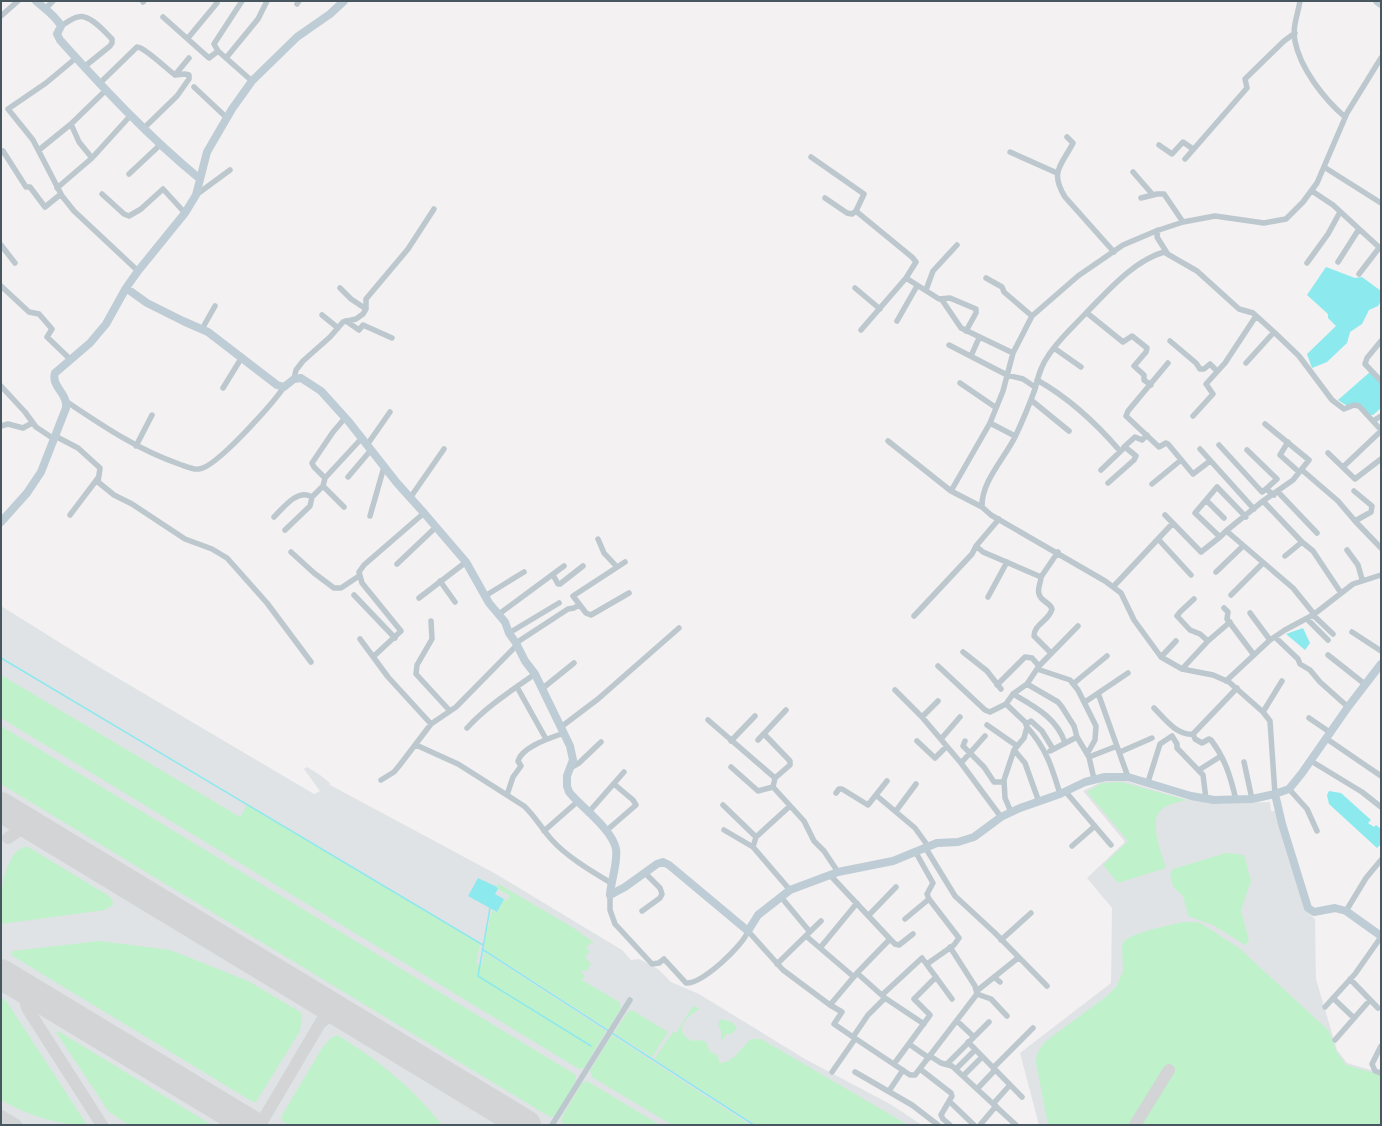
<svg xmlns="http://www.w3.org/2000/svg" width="1382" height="1126" viewBox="0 0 1382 1126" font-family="Karla,sans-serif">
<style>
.airport{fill:#e0e3e5}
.green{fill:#bff1cb}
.water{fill:#8ce9ee}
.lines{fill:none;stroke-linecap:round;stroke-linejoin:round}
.stream{stroke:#8ce9ee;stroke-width:1.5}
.taxiway{stroke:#d3d4d6;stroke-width:12}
.runway{stroke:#d3d4d6;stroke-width:30}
.street{stroke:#bcc8ce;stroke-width:5.5}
.secondary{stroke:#beccd5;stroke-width:8}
</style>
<rect width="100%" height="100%" fill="#f3f1f1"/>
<!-- airport -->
<path class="airport" d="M1 606 99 667 314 794 320 791 304 769 307 767 320 775 330 783V785L496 874 622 950 631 960 639 959 658 969 671 982 699 994 805 1059 890 1104 922 1125H1Z
M1119 779 1185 799 1218 804 1270 802 1271 811H1276L1306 911 1315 919 1316 979 1337 1050 1347 1063 1381 1073V1125H1039L1020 1053 1111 983 1112 908 1087 878 1125 842 1083 791 1103 781Z"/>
<!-- green -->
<path class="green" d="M1 675 240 817 247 805 480 944 476 963 482 966 484 952 606 1031 584 1068 579 1069 1 718Z
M1 726 576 1075V1081L555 1116 551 1117 545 1114 1 784Z
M1121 782 1187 800C1179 802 1167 804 1161 810 1148 822 1162 854 1166 868L1118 883 1103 865 1128 841 1087 792 1102 783Z
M23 847H28L109 896 112 899 113 905 105 910 1 924C1 899 0 860 23 847Z
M1226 853 1244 855 1251 881 1241 910 1249 941 1245 945 1213 925 1188 916 1183 896 1173 887 1170 874 1173 869Z
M497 883 572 927 593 942 592 944 590 943 586 948 590 951 585 957 591 964 586 972 583 970 581 973 585 976 582 980 619 1002 621 1008 608 1029 485 950 484 944 492 910 497 913 504 899 507 901 510 896 498 889Z
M1183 922H1196L1202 924 1239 948 1329 1031 1336 1051 1346 1065 1381 1075V1125H1048L1036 1063C1036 1053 1040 1048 1046 1041L1107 996 1116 987 1123 971 1122 946 1124 941 1132 936 1149 930Z
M99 941 170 950 188 957 248 981 300 1012 302 1016 300 1031 256 1102H253L11 955 13 951Z
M1 997 7 1002 87 1125C56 1125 28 1115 1 1100Z
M693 1006 700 1009C685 1016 672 1033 693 1041L700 1040 706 1042 710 1052 718 1055 719 1063C735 1063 741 1047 751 1039H761L908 1125H756L654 1059 673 1032 676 1033Z
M632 1010 668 1032 652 1057 614 1033 627 1013Z
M721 1019 732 1022 737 1028 733 1033 727 1034 721 1041V1031L718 1024Z
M58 1031 212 1125H129L109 1112 56 1032Z
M337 1035C379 1061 411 1086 442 1125H289L283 1122 281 1117 322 1048 331 1038Z
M612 1035 747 1123 750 1125H672L592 1077 590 1071Z
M587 1081 660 1125H564L561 1121 562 1117 582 1083Z"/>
<!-- water -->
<path class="water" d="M1326 267 1355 278 1362 277 1381 291V301L1378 306 1369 310 1362 324 1350 332 1347 343 1327 362 1312 368 1307 354 1336 326 1328 318V314L1307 295Z
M1370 372 1381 384V408L1373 415H1366L1355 405 1349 407 1338 400Z
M1303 628 1310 643 1305 650 1286 634Z
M1329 791 1341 793 1371 820 1368 823 1374 827 1376 825 1381 829V844L1377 848 1329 804 1327 795Z
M478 878 497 887 498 889 495 894 504 899 497 912 468 896Z"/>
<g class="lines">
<!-- stream -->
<path class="stream" d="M1 658 483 945
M490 908 478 976 591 1046
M482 949 754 1125"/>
<!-- taxiway -->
<path class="taxiway" d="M8 838 21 829 40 830
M52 1004C42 1000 35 995 26 1004L27 1008 102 1125
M322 1022C329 1015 334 1011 343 1014
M1 1116 16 1125
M239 1118C248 1122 257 1125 265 1116
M260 1125 325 1015 326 1006 322 1001
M1135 1125 1169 1070"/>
<!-- runway -->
<path class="runway" d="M1 807 526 1125
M1 974 251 1125"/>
<!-- street -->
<path class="street" d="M242 1 214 44 218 51 252 81
M1300 1C1298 14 1292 27 1295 41 1300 68 1324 99 1345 117
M143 2 144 1
M297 4 299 1
M45 9 53 1
M1 16 18 1
M163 17 209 58 218 51
M61 26C66 23 72 18 78 17 89 13 105 32 112 39V43L110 46 84 67
M188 38 217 3
M76 58 46 83 8 109 33 140 62 196 74 211 138 271
M226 58 258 19 267 1
M175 75 189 58
M99 84 137 47C144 47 167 69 175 75L185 74 189 75V79L177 96 144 128
M194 87 227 118
M71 124 79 142 92 158
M1067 137 1073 143C1062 165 1049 171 1065 197L1114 252
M1159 145 1172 154 1183 142 1193 149
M39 150 71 124 105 91
M1010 152 1057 173
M1 153 3 151 26 187H30L45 207 61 194
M811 157 864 194 856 211 852 214 847 213 825 198
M1185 159 1247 88 1245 79 1284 41 1295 33
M1324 167 1381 203
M1133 172 1153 195
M129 174 160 145
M57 188 92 158 131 115
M1312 191 1333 205 1381 249
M102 194 124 214 129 216 141 209 163 189 185 213
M196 195 230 170
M1141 198 1157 194H1164L1183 222
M856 211 912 257 916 262 906 278 861 330
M1158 230 1157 237 1167 253
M1 245 15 263
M1338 262 1359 229
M1307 263 1328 234 1340 212
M1359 274 1379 248
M906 278 939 299 950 298 976 309V313L966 331
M986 278 1002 287 1004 292 1032 316
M1 286 29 312 39 314 52 329 47 337 71 360
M340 288 351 299 366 309
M855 288 880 309
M926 290 933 271 957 245
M942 300 961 328 1013 353
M1087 313 1123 342 1132 336 1147 348 1146 352 1134 366 1144 375V380L1151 385
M322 315 338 328
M346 321 359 330 363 325 392 338
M897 321 917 286
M202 329 215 306
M1170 341 1196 363 1200 369H1204L1210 364 1217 371
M1381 341 1367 358 1365 364 1381 381
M949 345 1007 375 1023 379 1035 387
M1054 348 1081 367
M971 356 979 338
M1168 363 1128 411 1126 416 1159 447 1166 443 1168 444 1193 474 1210 461
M1246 363 1274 332
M294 379 296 370 303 361 330 337 343 322 356 319 363 314 366 309V299L408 249 434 209
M1037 380C1069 398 1096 423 1120 451
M960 383 995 407
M1 386 25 412 36 427 54 439
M223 388 242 357
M1031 400 1069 431
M67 402C103 426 138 450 179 464 185 466 193 470 199 469 216 468 273 403 284 387
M1193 416 1213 394 1206 384 1225 363 1256 316
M1373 421 1381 416
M990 423 1015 436
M1 426 8 424 23 428 32 423
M55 436 78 448 100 468 98 482 114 495 132 504 185 539 212 549 227 558 267 603 311 662
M888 441 951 491
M1288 442 1280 455 1299 472
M367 445 390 412
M1219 445 1262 492 1266 489 1274 495
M136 446 152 415
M1124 447 1135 437 1142 440 1147 435
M1200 449 1254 509
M1247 450 1277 479 1266 489
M1328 453 1355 479 1381 459
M1343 467 1381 431
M1101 470 1125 447 1136 456 1134 460 1108 483
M1302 470 1338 501 1355 521 1381 548
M348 477 371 450
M325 478 362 438
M1152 484 1181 460
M323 486 344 507
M1354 491 1372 506 1371 512 1355 521
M1278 492 1317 533
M410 498 444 449
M1206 500 1224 518
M1263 501 1293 480 1309 460 1265 424
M982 507 951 491 990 423 1003 391 1013 353 1032 316 1078 276 1123 245 1156 231 1183 222 1215 216 1264 223 1286 219 1303 202 1317 183 1347 113 1381 58
M70 515 98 478
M1165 515 1201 552 1220 537
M370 516 384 467
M274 517C283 508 298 488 312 497L323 486 325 478 314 467 312 463 333 432 345 418
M1246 517 1217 487 1195 513 1220 537 1226 531 1230 534 1293 588 1314 614
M999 519 976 546 983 552 1041 577C1041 583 1037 588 1039 594 1041 602 1050 602 1052 609 1049 621 1034 624 1034 636L1051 653
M285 530 310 506 312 497
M1226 531 1263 501 1302 542 1313 551 1341 593
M598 539 604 553 617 567
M1159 540 1191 575
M1347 550 1358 565 1362 579
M291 552 314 573 334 588H341L359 576
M1285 556 1302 542
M625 562 573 596 586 613 591 615 629 593
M397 564 436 527
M1216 572 1243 546
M553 575 558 584H560L583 566
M1041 577 1058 552
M440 581 455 602
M1113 587 1173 523
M354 595 395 638
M1231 595 1263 563
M485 596 524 572
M988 597 1007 562
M419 598 466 562
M1194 599 1180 612 1177 616 1190 630 1200 634 1208 641
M1224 608 1228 612 1227 619 1254 655
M1250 613 1270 640
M499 614 564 566
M1313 615 1333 634
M914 616 972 554 976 546
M1307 619 1328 640
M431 621 432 639 417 665 416 674 450 711
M1352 632 1381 651
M509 633 559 603
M1275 637 1298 659 1300 664 1310 670 1320 682 1348 707
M360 639 388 677 431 724
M516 643 568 609 574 608 579 605
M963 652 987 671 1001 689
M1328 655 1366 685
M374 656 401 631 362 583 359 572 364 565 424 513
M1161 657 1176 641
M938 666 985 710 990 712 1006 704
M1037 669 1070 680 1078 690 1096 726 1095 740 1087 754
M1182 669 1208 641 1230 622
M1226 681 1270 640 1285 630 1313 615 1353 584 1381 575
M1027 684 1058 702 1062 707 1074 726 1077 737 1089 757 1094 779
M1073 684 1107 656
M997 685 1025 657 1032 658 1039 666
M517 687 546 739
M543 688 574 663
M895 690 922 717
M1098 693 1128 777
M1013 694C1035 707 1057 718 1065 743
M938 701 922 717 961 763 1001 817
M1085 702 1128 673
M1154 708C1164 718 1177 736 1193 734L1237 688
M1263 712 1282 681
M1309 718 1331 733
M708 720 775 778 773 787
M1026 724 1031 721 1042 731 1053 749
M987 725 1017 746
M561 727 598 699 679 628
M1027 727C1046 748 1052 767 1060 794
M467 728C487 706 511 691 535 674
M764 734 790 761V765L775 778
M1193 734 1195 739 1202 743 1209 739 1211 740C1225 758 1231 778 1236 800
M941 739 960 717
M1327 739 1381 776
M758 740 786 710
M731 741 755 716
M917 741 935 758 946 747
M965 741 963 746 984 767 994 782H1003
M416 745 458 764 524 806C535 816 541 828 551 839 567 857 591 871 611 883
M1014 750 1025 763 1039 802
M1050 751 1077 737
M1120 752 1152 738
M1089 757 1117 746
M1311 761 1362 792 1381 807
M1244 762 1252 799
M961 763 985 736
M731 767 758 791 773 787 804 821 814 841 824 851 838 872
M570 768 579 763 601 742
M1199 770 1221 756
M381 780 394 772 399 766 431 724 456 707 517 645
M1148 782 1160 744 1172 736 1177 744V748L1203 775 1206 799
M1289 789 1307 809 1317 831
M1065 791 1111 845
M836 793 839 789H842L868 805 887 781
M1275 794 1270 721 1263 712 1229 682 1213 675 1182 669 1161 657 1134 620 1121 593 1105 581 991 515 982 507C981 482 1004 459 1015 437 1022 422 1029 406 1035 389 1038 378 1040 367 1048 356 1058 340 1073 327 1086 313 1108 291 1133 261 1164 252L1197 271 1239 309 1253 313 1274 332 1299 356 1332 400 1344 409 1354 405 1359 406 1381 430
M507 795 513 777 521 766 518 761C522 747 550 738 564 733
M877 796 915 828 928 846
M723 805 756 837
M896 811 916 784
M1011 812 1005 798 1004 780 1014 750 1024 738 1027 727 1025 722 1006 704 1013 694 1027 684 1039 666 1078 626
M588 813 624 772
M724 830 753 847 790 890
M544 831 577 802
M606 831 636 805 633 800 614 784
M1072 846 1095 826
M753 847 756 837 790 806
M925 847 955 896 995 933 1047 986
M915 851 933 883 927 894 929 899 959 938 954 945 927 964
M830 875 890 939 857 973 885 998 868 1015 853 1037 834 1024 842 1012 830 1005 857 973
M610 895V910L615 924 652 964 659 963 664 959 686 983C702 984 743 946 748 931L783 970 830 1005
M781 897 810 932
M642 911 660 898 662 894 660 888 645 873
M1346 911 1366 878 1381 860
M869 915 896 887
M905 919 929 899
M806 936 854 977
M890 939 895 944 899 945 913 934
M1001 940 1031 913
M820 948 857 903
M777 964 821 921
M994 977 1000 982
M1350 979 1378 1008
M978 990 1018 958
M977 994 991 999 1007 1016
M882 995 922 958 952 999
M885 998 924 1024
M1333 998 1354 1018
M1325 1007 1355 974 1381 937
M957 1021 974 1037
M853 1037 910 1075H915L977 994 975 986 950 947
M1335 1040 1370 1000
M968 1042 1022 1097
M909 1044 929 1058
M1381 1046 1372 1064 1375 1071 1381 1073
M930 1056 941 1063 952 1066 1016 1125
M894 1064 930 1015 914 999 936 977
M947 1064 989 1022
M993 1068 1033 1028
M920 1069 951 1093 952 1096 941 1115 943 1119 950 1125
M956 1069 975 1050
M832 1072 855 1039
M855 1072 912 1105 938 1125
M963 1076 982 1057
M977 1089 995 1070
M889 1091 903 1070
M949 1101 974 1125
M993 1104 1010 1085
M552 1125 630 1000
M980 1125 996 1106"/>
<!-- secondary -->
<path class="secondary" d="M36 1C45 9 55 15 61 26L57 34 60 40C104 89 149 137 200 179
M1377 1 1381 4
M126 288 138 271 185 213 196 195 207 152 232 109 252 81 297 37 330 14 344 1
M1 522 27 493 41 472 66 408C68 393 51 387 55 373L90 343 106 324 126 288 147 303 183 321 208 332 277 385 284 387 294 379 301 378 321 391 349 422 397 483 424 513 466 562 489 603 505 622 509 633 516 643 525 661 535 674 570 746 573 760 567 776V786L569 792C582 808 612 829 616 849 618 863 611 880 610 895
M1275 794 1282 824 1308 908 1314 912 1335 908 1346 911 1381 936
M610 895 625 887 657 864 663 862 669 865 748 931 758 915 790 890 838 872 893 861 937 843 958 842 974 837 1001 817 1020 808 1060 794 1085 782 1105 777H1128L1191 796 1214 800 1252 799 1275 794 1289 789 1302 773 1348 707 1381 664"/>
</g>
<!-- border -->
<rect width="1382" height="1126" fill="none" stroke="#48575f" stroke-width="4"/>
</svg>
